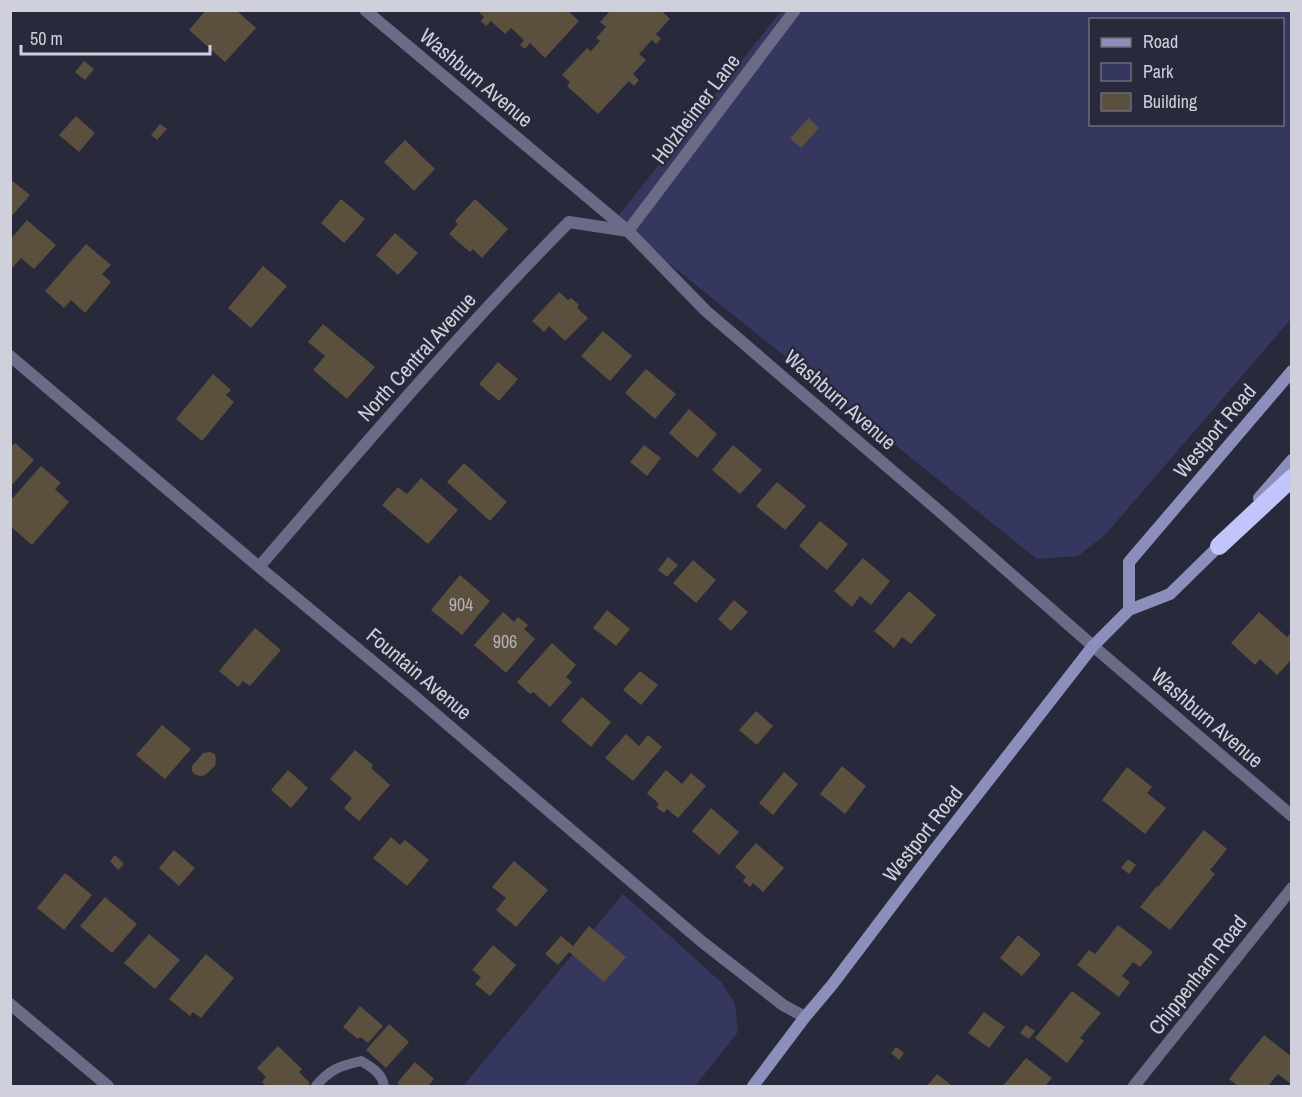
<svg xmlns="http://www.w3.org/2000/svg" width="1302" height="1097" viewBox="0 0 1302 1097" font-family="'Archivo Narrow',sans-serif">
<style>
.green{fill:#36375e;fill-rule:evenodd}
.building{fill:#5b503d}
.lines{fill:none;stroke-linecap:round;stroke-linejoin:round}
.service{stroke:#696b87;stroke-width:10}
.minor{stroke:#696b87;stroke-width:12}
.tertiary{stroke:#696b87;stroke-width:12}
.secondary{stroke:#8c8ebb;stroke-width:12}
.motorway{stroke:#c1c5fc;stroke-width:18}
.labels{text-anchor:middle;stroke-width:5;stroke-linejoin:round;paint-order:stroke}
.number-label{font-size:18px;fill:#b2b0b4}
.street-label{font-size:21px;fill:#cfd0dc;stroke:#28293b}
</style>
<rect width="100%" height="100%" fill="#28293b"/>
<!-- green -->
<path class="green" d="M781 11H1291V319L1105 535 1078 556 1037 559 615 220ZM1090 20H1282V124H1090Z
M623 894 721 982 735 1004 738 1032 695 1086H463Z"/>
<!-- building -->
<path class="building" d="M206 10H236L256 28 225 62 189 30Z
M477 10H559L562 13 564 10H567L579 21 545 58 530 43 525 49 520 45 524 40 511 28 505 34 491 21 486 26 481 21 484 17Z
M611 10 615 12 617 10H661L670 19 656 34 661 39 656 44 652 40 639 54 646 60 633 74 639 80 634 86 629 81 598 114 567 86 570 82 562 75 587 48 591 51 600 41 596 38 606 27 600 22Z
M84 61 94 69 85 80 75 72Z
M76 116 95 133 79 152 59 135Z
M809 118 819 128 801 148 790 138Z
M160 124 167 129 157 140 151 135Z
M405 140 435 169 414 191 384 162Z
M10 179 30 195 10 218Z
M341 199 365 219 344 243 321 223Z
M475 199 508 229 482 258 473 249 470 252 449 234 458 224 455 221Z
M27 220 56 245 34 269 21 258 12 268 10 267V240Z
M395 233 418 253 398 275 376 255Z
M86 244 111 265 102 274 111 282 85 313 71 300 64 308 45 291Z
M263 266 287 286 251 328 228 308Z
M559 292 568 300 571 298 579 305 577 308 588 318 565 341 549 326 544 332 532 321Z
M323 324 375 367 347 399 313 370 325 356 308 342Z
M603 331 632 356 610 381 581 356Z
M498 362 518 379 499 401 479 384Z
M646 369 676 394 655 419 625 393Z
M213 374 231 390 226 395 234 402 202 441 176 419Z
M689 409 717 434 697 458 669 433Z
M15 443 34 460 10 487V448Z
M644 445 661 458 647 476 630 462Z
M733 445 762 470 740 494 712 470Z
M464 463 507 502 490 521 447 482Z
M41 466 61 483 55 489 69 502 32 545 10 526V501Z
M421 478 458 510 428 544 382 505 398 487 407 494Z
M777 482 806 506 785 530 756 506Z
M820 521 848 544 827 570 799 546Z
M668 557 678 565 667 577 658 570Z
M863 558 890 581 871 605 860 596 852 607 834 591Z
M693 560 716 580 696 603 673 583Z
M460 575 490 601 462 635 431 610Z
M909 591 936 615 911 644 902 637 894 648 874 631Z
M734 600 748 612 731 631 718 619Z
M607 610 630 629 616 646 593 628Z
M503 612 514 622 518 617 528 625 524 629 535 639 506 673 474 645Z
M1259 612 1287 637 1292 632V659L1277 675 1260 659 1255 665 1231 643Z
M255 628 281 650 250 686 243 681 238 687 219 671Z
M552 643 576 665 566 677 572 682 550 707 533 692 530 694 517 682Z
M640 671 658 685 641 705 623 690Z
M582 697 611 722 591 747 561 721Z
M756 711 773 726 757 745 739 730Z
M162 725 191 749 165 779 136 755Z
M626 734 639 746 648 735 662 747 633 781 605 758Z
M355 750 373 765 371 768 390 785 359 821 344 808 352 798 330 779Z
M210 752 215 754 216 759 215 766 205 775 200 776 194 774 192 771V766L203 753Z
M842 766 866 786 845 814 820 794Z
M1127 767 1152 787 1147 793 1166 808 1145 834 1102 800Z
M288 770 308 788 291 808 271 790Z
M666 770 682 784 691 773 706 786 678 818 667 809 664 813 656 807 659 804 647 793Z
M784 772 798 784 773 815 759 803Z
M711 808 739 832 719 855 692 831Z
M1204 830 1227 849 1210 870 1215 874 1170 930 1140 907 1157 886 1158 887Z
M391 837 400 845 405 840 429 860 407 886 373 858Z
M756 843 784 868 763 892 753 883 750 887 743 881 746 877 735 867Z
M174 850 195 868 179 886 159 868Z
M115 855 124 864 118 870 110 861Z
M1128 859 1136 865 1129 874 1121 868Z
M514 861 548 890 516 927 496 910 506 898 492 887Z
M65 873 92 895 64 930 37 908Z
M105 897 137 924 112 953 80 926Z
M1118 925 1153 952 1140 967 1133 962 1122 976 1130 982 1119 997 1077 965 1089 950 1095 954Z
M589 926 626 957 604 982 569 952 558 965 545 954 561 936 573 946Z
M149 934 180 960 155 989 124 963Z
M1018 935 1041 954 1022 976 1000 958Z
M493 945 516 965 490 996 475 984 481 977 472 970Z
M206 954 234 978 201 1018 193 1012 190 1016 169 999Z
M1072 991 1101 1013 1080 1038 1084 1041 1067 1063 1035 1038Z
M360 1006 383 1026 368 1043 360 1037 358 1039 343 1027Z
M984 1012 1005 1027 989 1048 968 1033Z
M389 1024 409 1042 386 1068 366 1050Z
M1026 1025 1035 1031 1029 1039 1020 1033Z
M1264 1035 1292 1057V1085L1278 1074 1268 1086H1238L1229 1079Z
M278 1046 302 1069 299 1072 310 1083 307 1086H266L262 1082 266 1077 257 1068Z
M896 1047 904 1053 899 1060 891 1053Z
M1026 1058 1052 1078 1045 1086H1003Z
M415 1062 434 1079 428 1086H401L397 1083Z
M937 1074 952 1086H927Z"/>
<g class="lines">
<!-- service -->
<path class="service" d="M316 1086C330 1069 340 1066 361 1061 371 1067 382 1073 384 1086"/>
<!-- minor -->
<path class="minor" d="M10 356 259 567 412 694 701 941 783 1005 805 1017
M259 567C360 450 460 332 569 222L628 231 795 10
M1093 646 1292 816
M10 1004 108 1086
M1134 1086 1292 888"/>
<!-- tertiary -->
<path class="tertiary" d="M365 10 628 231 706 311 938 510 1093 646"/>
<!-- secondary -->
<path class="secondary" d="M1259 498 1292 460
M1129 610V562L1292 371
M753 1086 805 1017 832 985 928 858 1093 646 1129 610 1170 594 1223 542"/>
<!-- motorway -->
<path class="motorway" d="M1219 546 1292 478"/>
</g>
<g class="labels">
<!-- number labels -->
<g class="number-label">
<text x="461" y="611">904</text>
<text x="505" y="648">906</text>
</g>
<!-- street labels -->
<g class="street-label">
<text transform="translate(476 78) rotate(40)" y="7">Washburn Avenue</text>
<text transform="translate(696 109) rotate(-53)" y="7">Holzheimer Lane</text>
<text transform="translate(417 357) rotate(-48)" y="7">North Central Avenue</text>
<text transform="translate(840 400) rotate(41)" y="7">Washburn Avenue</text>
<text transform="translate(1215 431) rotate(-50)" y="7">Westport Road</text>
<text transform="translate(419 674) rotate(40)" y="7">Fountain Avenue</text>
<text transform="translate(1207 718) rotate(41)" y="7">Washburn Avenue</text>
<text transform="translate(923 834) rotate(-52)" y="7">Westport Road</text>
<text transform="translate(1198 975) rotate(-52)" y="7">Chippenham Road</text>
</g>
</g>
<!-- border -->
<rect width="1302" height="1097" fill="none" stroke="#cfd0dc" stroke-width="24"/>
<!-- legend -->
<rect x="1089" y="18" width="195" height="108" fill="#28293b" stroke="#6b6c7b" stroke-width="1.5"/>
<rect x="1101" y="38" width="30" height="9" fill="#8c8ebb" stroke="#6b6c7b" stroke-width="1.5"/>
<text x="1143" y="48" font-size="18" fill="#cfd0dc">Road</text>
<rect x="1101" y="63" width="30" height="18" fill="#36375e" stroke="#6b6c7b" stroke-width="1.5"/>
<text x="1143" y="78" font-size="18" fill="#cfd0dc">Park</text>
<rect x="1101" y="93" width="30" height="18" fill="#5b503d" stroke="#6b6c7b" stroke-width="1.5"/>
<text x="1143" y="108" font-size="18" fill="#cfd0dc">Building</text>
<!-- scale -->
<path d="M21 45v9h189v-9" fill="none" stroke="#cfd0dc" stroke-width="3"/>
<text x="30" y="45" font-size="18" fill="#cfd0dc" stroke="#28293b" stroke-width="4.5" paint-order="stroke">50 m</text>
</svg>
